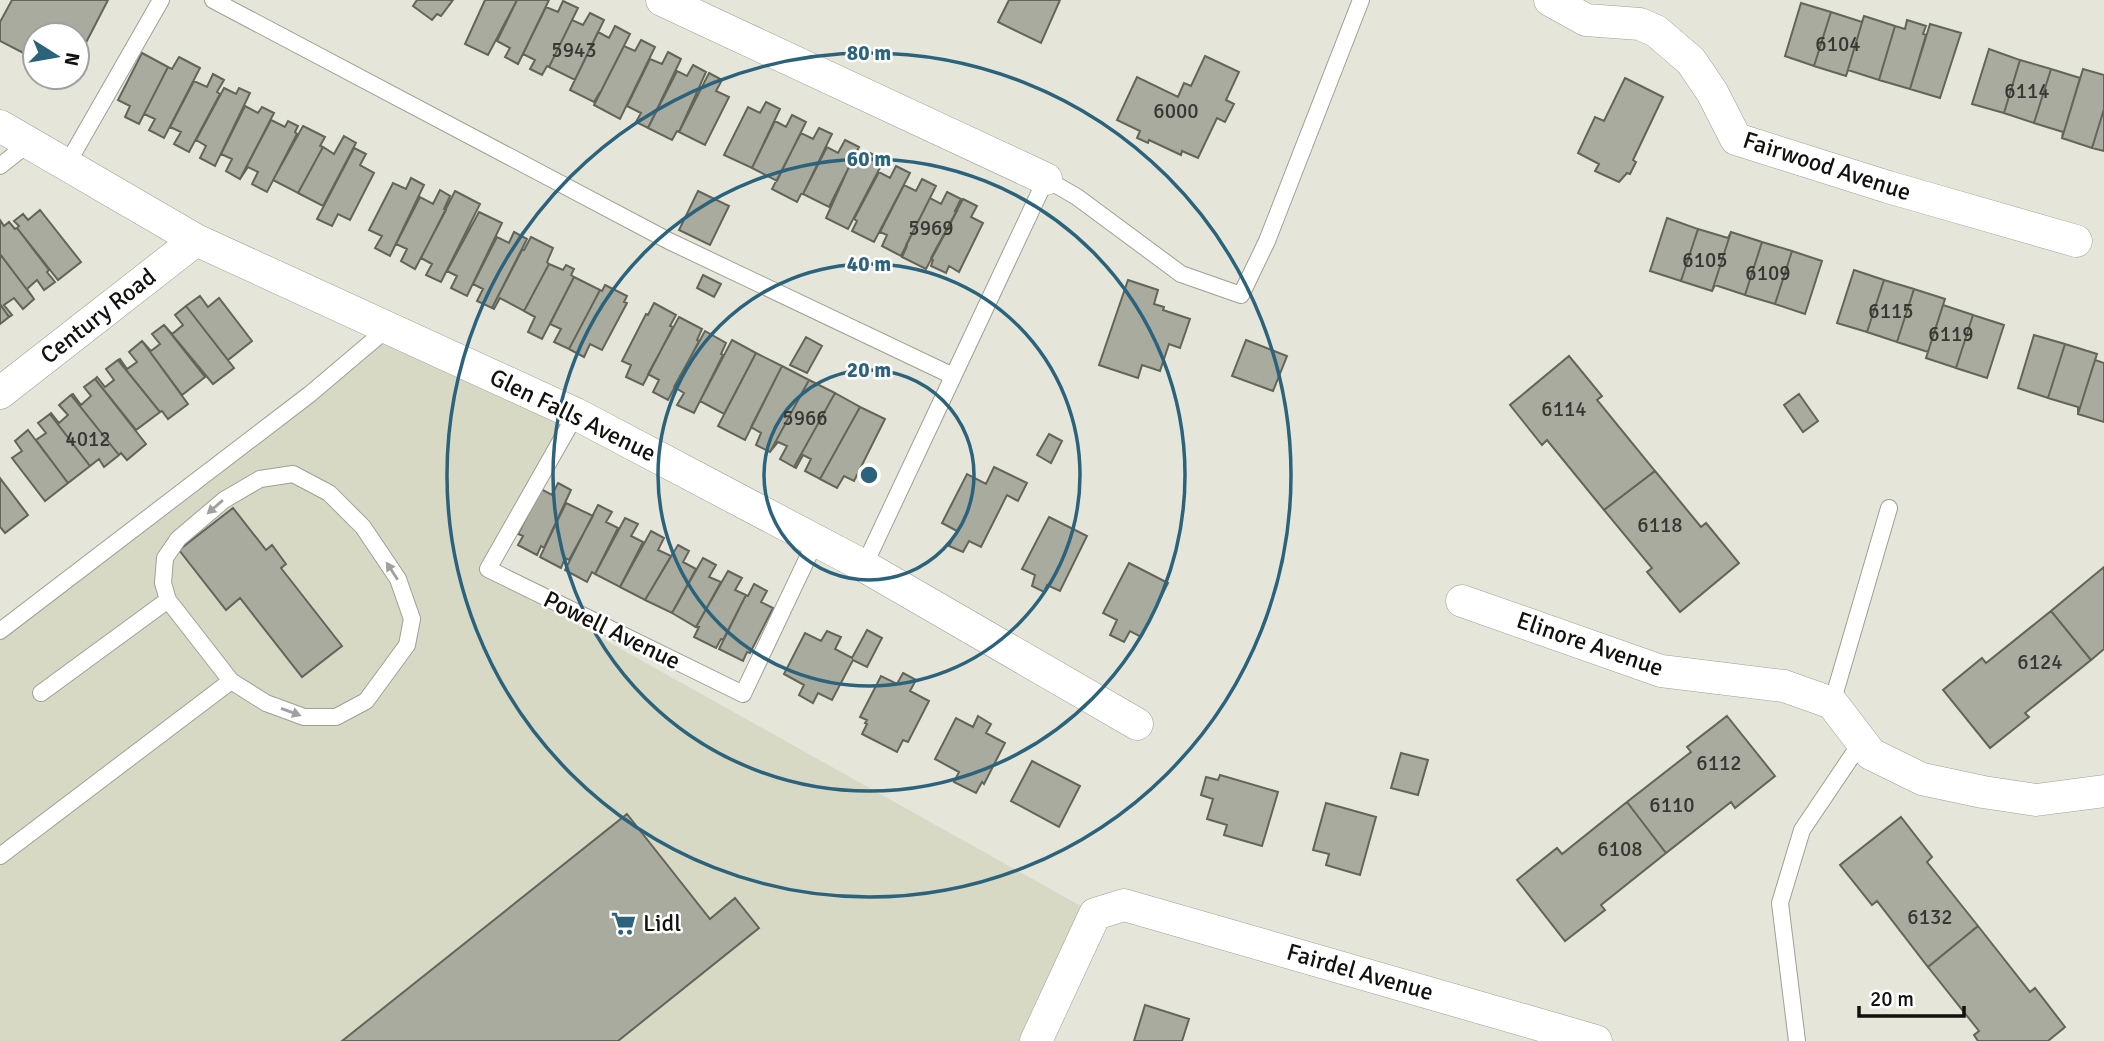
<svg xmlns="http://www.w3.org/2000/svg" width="2104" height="1041" viewBox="0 0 2104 1041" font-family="Signika,sans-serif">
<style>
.built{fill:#d8d9c5}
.building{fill:#aaab9f;stroke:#64655a;stroke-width:2}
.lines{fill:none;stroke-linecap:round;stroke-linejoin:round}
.service-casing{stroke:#9f9f93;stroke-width:18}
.minor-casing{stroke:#9f9f93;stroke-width:33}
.service{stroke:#fff;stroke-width:16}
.minor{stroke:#fff;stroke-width:32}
.oneway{fill:#a0a09e}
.ring{fill:none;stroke:#2b637d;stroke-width:3.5}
.labels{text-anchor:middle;stroke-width:5;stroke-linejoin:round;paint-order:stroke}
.number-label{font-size:21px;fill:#373832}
.street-label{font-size:24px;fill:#11110d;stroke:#fff}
.poi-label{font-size:24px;fill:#11110d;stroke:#fff;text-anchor:start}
.centre{fill:#2b637d;stroke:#fff;stroke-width:3.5}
.ring-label{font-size:21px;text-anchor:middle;font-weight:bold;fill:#2b637d;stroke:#fff;stroke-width:5;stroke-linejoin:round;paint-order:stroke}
</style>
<rect width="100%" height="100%" fill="#e5e6d9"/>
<!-- built -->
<path class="built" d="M387 328 565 419 485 573 1095 914 1038 1041H0V629Z"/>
<!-- building -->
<path class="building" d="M12 0H108L77 60V35H35V59L0 41V22Z
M417 0H453L441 16 437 14 432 20 413 6Z
M485 0H517L488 55 465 44Z
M517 0H549L518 64 505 57 510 48 497 41Z
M1009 0H1060L1041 43 998 22Z
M563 1 578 8 549 67 547 66 542 75 530 69 535 60 523 54 546 7 558 12Z
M1801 3 1831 12 1814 66 1785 56Z
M1831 12 1862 22 1864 16 1846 76 1814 66Z
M590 13 604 20 575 80 549 67 572 20 583 25Z
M1864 16 1895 26 1879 80 1848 70 1846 76Z
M1907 20 1926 26 1923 34 1926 35 1910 89 1879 80 1895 26 1905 29Z
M1930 24 1961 33 1940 98 1910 89Z
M615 26 630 34 594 105 600 92 594 102 570 90 598 32 609 38Z
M641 40 655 47 620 119 594 105 624 46 635 51Z
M1989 49 2020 60 2004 113 1972 104Z
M668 52 681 59 648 128 636 122 641 113 627 106 650 59 662 64Z
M142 53 168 67 139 124 125 117 130 106 118 100Z
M1205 56 1239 72 1226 100 1234 104 1225 122 1217 118 1198 158 1182 151 1181 155 1149 140 1148 143 1137 138 1140 131 1117 120 1137 77 1178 97 1184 83 1191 86Z
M179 57 200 68 164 138 149 130 155 119 144 114 168 67 172 69Z
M2020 60 2051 69 2034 123 2004 113Z
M693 65 706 72 679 132 677 131 672 140 648 128 677 71 687 76Z
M2051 69 2080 78 2062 138 2063 132 2034 123Z
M2083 69 2104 75V109L2092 148 2062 138Z
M709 73 722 80 716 91 729 97 705 145 679 132Z
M213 74 224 80 217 92 220 94 189 152 174 144 181 132 170 127 194 81 207 87Z
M1625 78 1663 97 1633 160 1636 162 1630 174 1627 173 1619 182 1595 171 1599 164 1578 153 1595 117 1604 121Z
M224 88 236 94 239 88 250 93 215 166 200 158 206 146 196 140Z
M766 102 780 109 752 168 724 155 748 107 760 113Z
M245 106 258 113 262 107 274 113 240 179 226 171 232 159 221 154Z
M2104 109V151L2092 148Z
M792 115 806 122 777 181 752 168 775 121 786 127Z
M271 120 285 127 288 121 298 126 295 132 297 134 267 192 252 184 258 172 248 167 240 179Z
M303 126 325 137 320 146 323 147 298 193 273 180Z
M819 128 832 134 803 194H801L797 202 772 189 801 133 813 139Z
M344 136 356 143 323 206 298 193 323 147 334 154Z
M845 140 859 147 829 207 803 194 827 147 838 153Z
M354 148 366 154 360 165 374 173 350 220 338 214 332 226 317 219Z
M870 153 884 160 848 229 826 218 852 160 864 165Z
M896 166 910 173 874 242 852 231 857 221 854 219 879 172 890 178Z
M411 178 424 185 390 256 375 248 382 236 369 230 393 183 406 189Z
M922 179 936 186 901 256 882 246 887 235 880 232 904 185 916 191Z
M440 190 450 196 444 209 446 210 415 269 401 261 407 249 396 244 420 197 433 204Z
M455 191 480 204 441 282 426 275 432 264 421 258Z
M698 191 729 206 710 245 679 230Z
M947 192 961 199 955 211H957L926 269 902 257 907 246 906 245 930 198 941 204Z
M963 199 977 206 971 217 983 223 959 272 949 266 946 273 931 266 933 260 931 258Z
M40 210 81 262 58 280 17 228 19 226 14 221 23 214 28 220Z
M479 212 502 223 467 296 451 288 457 276 447 271Z
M1667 218 1698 229 1681 281 1650 271Z
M0 220 4 226 9 222 15 229 17 228 49 270 47 272 55 282 44 290 37 280 27 289 34 299 0 254Z
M1698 229 1728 238 1731 232 1712 291 1681 281Z
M514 232 527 239 492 308 477 301 483 289 473 284 497 237 509 243Z
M1731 232 1762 242 1745 295 1715 285 1712 291Z
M531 237 553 248 547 262 549 264 524 311 500 298 494 309 492 308 522 250H524Z
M1762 242 1792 251 1775 304 1745 295Z
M1792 251 1822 261 1805 314 1775 304Z
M0 254 34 299 23 309 14 298 4 305 12 315 9 317 0 304Z
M549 264 563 270 566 265 574 269 571 275 574 277 542 339 528 332 535 317 524 311Z
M1854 270 1884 280 1867 332 1837 323Z
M703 275 721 284 714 297 697 288Z
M574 277 600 290 569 349 554 342 561 329 550 324Z
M1128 280 1158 290 1154 304 1164 307 1163 310 1190 319 1180 348 1169 344 1160 371 1142 365 1138 378 1099 365Z
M1884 280 1914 289 1897 342 1867 332Z
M605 285 627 296 624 302 627 303 602 350 590 344 584 357 569 349 600 290 602 291Z
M1914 289 1945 299 1928 352 1897 342Z
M200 296 208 307 219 298 252 341 228 360 186 306Z
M654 303 676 315 670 326 673 327 643 385 626 377 631 365 622 361 646 314 648 315Z
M0 304 9 317 0 324Z
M1943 305 1973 315 1956 368 1926 358Z
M186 306 234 368 213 384 164 325 172 334 183 325 175 315Z
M1973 315 2004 325 1987 378 1956 368Z
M679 317 702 329 697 340 699 341 668 400 653 392 659 380 648 374Z
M164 325 205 377 182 395 142 341 151 351 160 344 152 334Z
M705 331 726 343 721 354 723 355 694 413 677 405 684 393 674 387Z
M2034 335 2065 344 2048 398 2018 388Z
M806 337 822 346 807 373 790 365Z
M732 340 756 353 724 414 700 401Z
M1246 340 1287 356 1273 391 1232 376Z
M142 341 188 404 168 419 162 411 160 412 118 360 120 359 127 369 137 362 129 352Z
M2065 344 2097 354 2078 414V407L2048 398Z
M756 353 782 366 745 440 718 426Z
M1569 356 1602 396 1597 400 1655 471 1604 510 1547 440 1542 445 1510 405Z
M118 360 160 412 136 430 95 379 97 377 105 387 114 380 106 369Z
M2095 360 2104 363V422L2078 414Z
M782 366 809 380 770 452 756 445 761 433 751 427Z
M95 379 146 444 127 460 121 453 119 455 71 395 73 394 81 405 91 396 84 387Z
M809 380 835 393 794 467 780 459 787 446 778 442 770 452Z
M835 393 860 407 820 479 805 471 811 459 803 455 796 468 794 467Z
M1799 394 1818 421 1803 432 1784 405Z
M71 395 119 455 104 467 99 459 90 466 50 414 51 413 59 423 68 415 59 405Z
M860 407 885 419 854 481 844 476 837 488 820 479Z
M50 414 90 466 68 483 36 440 46 433 38 423Z
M28 430 68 483 45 501 12 458 22 451 15 441Z
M1049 434 1062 441 1051 463 1037 455Z
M994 467 1027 483 1018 501 1007 495 981 547 969 541 963 552 949 546 957 531 942 523 967 474 986 484Z
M1655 471 1701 527 1706 523 1739 563 1680 612 1647 572 1652 568 1604 510Z
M0 478 28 515 5 533 0 527Z
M558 483 571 490 544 548 541 546 537 555 518 545 523 536 518 534 541 489 552 495Z
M566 503 593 516 569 560 565 558 561 568 540 557Z
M598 505 612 512 606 522 618 528 595 574 592 572 587 582 565 570Z
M233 508 266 550 272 545 286 564 281 568 342 646 302 677 240 598 226 610 179 550Z
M1049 517 1087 536 1060 591 1047 585 1044 592 1032 586 1035 575 1022 569Z
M625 518 638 524 631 536 643 542 620 587 595 574Z
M651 531 664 538 658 550 671 556 645 600 620 587Z
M678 545 689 551 683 562 696 569 672 613 645 600Z
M703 558 716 565 709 577 721 582 696 627 672 613Z
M1129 563 1168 583 1141 637 1130 631 1124 642 1110 635 1117 620 1103 613Z
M2104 567V649L2091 660 2051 611Z
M728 571 742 578 735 590 746 595 723 640 721 639 716 648 694 637 699 627H696Z
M754 584 767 591 761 602 773 608 750 653 747 652 743 661 719 649 746 595 748 596Z
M2051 611 2091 660 2025 713 2029 717 1990 748 1943 690 1982 658 1986 663Z
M867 630 882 638 867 667 853 660 832 700 818 693 813 703 799 695 804 685 784 674 805 633 821 641 827 631 841 637 835 649 852 658Z
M903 673 916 680 910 691 929 701 908 742 903 740 897 752 862 734 867 724 865 723 867 720 860 717 881 676 897 684Z
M978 716 991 724 986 733 1005 743 984 784 982 782 976 793 954 782 959 772 935 759 956 718 973 727Z
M1727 716 1775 776 1735 808 1731 802 1666 853 1627 802 1691 752 1687 747Z
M1401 753 1428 760 1418 795 1391 788Z
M1032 761 1080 786 1059 827 1011 801Z
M1220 775 1278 792 1262 846 1224 835 1227 825 1207 819 1213 799 1201 795 1206 777 1218 780Z
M1627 802 1666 853 1601 905 1605 910 1565 941 1517 880 1557 848 1562 854Z
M1326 803 1376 817 1360 875 1326 865 1329 854 1313 850Z
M627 814 710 919 735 898 759 928 618 1041H342Z
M1901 817 1932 857 1927 862 1978 926 1928 967 1877 901 1872 905 1840 865Z
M1978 926 2030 992 2035 988 2065 1027 2048 1041H1978L1974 1035 1979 1031 1928 967Z
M1145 1005 1189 1019 1182 1041H1134Z"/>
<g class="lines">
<defs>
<path id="service" d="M213 0 669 241 953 376
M0 166 28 144
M66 166 161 0
M576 414 488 569 743 694 816 540
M864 566 1046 179 1077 197 1181 274 1241 295 1267 241 1361 0
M168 600 163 583 165 558 178 539 224 500 260 479 293 474 329 493 363 527 398 579 412 619 407 645 366 701 336 717H304L266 703 231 681
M0 631 310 394 388 328
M1832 703 1889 508
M0 856 231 681 168 600 41 693
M1797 1041 1780 903 1802 830 1862 741"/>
<path id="minor" d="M662 0 1046 179
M1550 0 1586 20 1640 24 1656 31 1691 61 1712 92 1736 139 1888 187 2076 241
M0 126 196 240 576 414 864 566 1137 724
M0 393 196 240
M1462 601 1661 671 1784 686 1832 703 1871 754 1922 779 1983 792 2036 800 2104 791
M1036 1041 1095 914 1124 905 1596 1041"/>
</defs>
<!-- service casing -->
<use href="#service" class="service-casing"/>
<!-- minor casing -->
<use href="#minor" class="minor-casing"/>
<!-- service -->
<use href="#service" class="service"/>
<!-- minor -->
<use href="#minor" class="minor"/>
</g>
<!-- one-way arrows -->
<defs><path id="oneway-solid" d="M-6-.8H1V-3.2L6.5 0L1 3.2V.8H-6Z" transform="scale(1.75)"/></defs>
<g class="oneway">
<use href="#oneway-solid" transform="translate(215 507) rotate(139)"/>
<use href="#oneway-solid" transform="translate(392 571) rotate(-123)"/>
<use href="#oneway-solid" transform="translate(291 712) rotate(20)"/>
</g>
<!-- distance rings -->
<g class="ring">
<circle cx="869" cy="475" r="105"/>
<circle cx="869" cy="475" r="211"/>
<circle cx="869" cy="475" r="316"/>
<circle cx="869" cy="475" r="422"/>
</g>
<!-- icons -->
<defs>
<symbol id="supermarket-bare" viewBox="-9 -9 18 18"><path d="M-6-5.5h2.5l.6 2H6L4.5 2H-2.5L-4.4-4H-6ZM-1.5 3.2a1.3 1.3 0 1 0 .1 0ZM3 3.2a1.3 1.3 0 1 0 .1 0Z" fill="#2b637d" stroke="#fff" stroke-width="2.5" paint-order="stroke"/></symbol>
</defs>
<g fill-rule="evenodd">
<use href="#supermarket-bare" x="606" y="906" width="35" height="35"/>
</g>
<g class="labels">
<!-- number labels -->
<g class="number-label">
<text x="1838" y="51">6104</text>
<text x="574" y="57">5943</text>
<text x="2027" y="98">6114</text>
<text x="1176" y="118">6000</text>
<text x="931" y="235">5969</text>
<text x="1705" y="267">6105</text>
<text x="1768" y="280">6109</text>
<text x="1891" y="318">6115</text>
<text x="1951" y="341">6119</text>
<text x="1564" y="416">6114</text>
<text x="805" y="425">5966</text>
<text x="88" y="446">4012</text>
<text x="1660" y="532">6118</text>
<text x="2040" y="669">6124</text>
<text x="1719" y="770">6112</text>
<text x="1672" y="812">6110</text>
<text x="1620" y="856">6108</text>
<text x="1930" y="924">6132</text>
</g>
<!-- street labels -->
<g class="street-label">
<text transform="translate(1827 166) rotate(18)" y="8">Fairwood Avenue</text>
<text transform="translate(98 316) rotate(-38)" y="8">Century Road</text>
<text transform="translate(573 415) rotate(26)" y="8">Glen Falls Avenue</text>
<text transform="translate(612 630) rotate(26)" y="8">Powell Avenue</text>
<text transform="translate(1590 644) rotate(19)" y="8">Elinore Avenue</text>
<text transform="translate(1360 972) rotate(16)" y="8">Fairdel Avenue</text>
</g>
<!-- poi labels -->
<g class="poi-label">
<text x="643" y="931">Lidl</text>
</g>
</g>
<circle cx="869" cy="475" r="10" class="centre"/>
<g class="ring-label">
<text x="869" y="60">80 m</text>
<text x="869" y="166">60 m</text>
<text x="869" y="271">40 m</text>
<text x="869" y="377">20 m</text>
</g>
<!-- north arrow -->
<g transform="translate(56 56) rotate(101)"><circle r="33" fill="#ffffff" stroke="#a0a09e" stroke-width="2"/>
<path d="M0-5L12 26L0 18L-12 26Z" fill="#2b637d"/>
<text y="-10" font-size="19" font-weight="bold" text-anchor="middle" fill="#11110d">N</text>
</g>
<!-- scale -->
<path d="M1859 1006v10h105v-10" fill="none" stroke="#11110d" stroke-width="3.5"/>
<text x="1870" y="1006" font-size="21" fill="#11110d" stroke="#ffffff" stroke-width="5" paint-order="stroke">20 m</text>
</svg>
